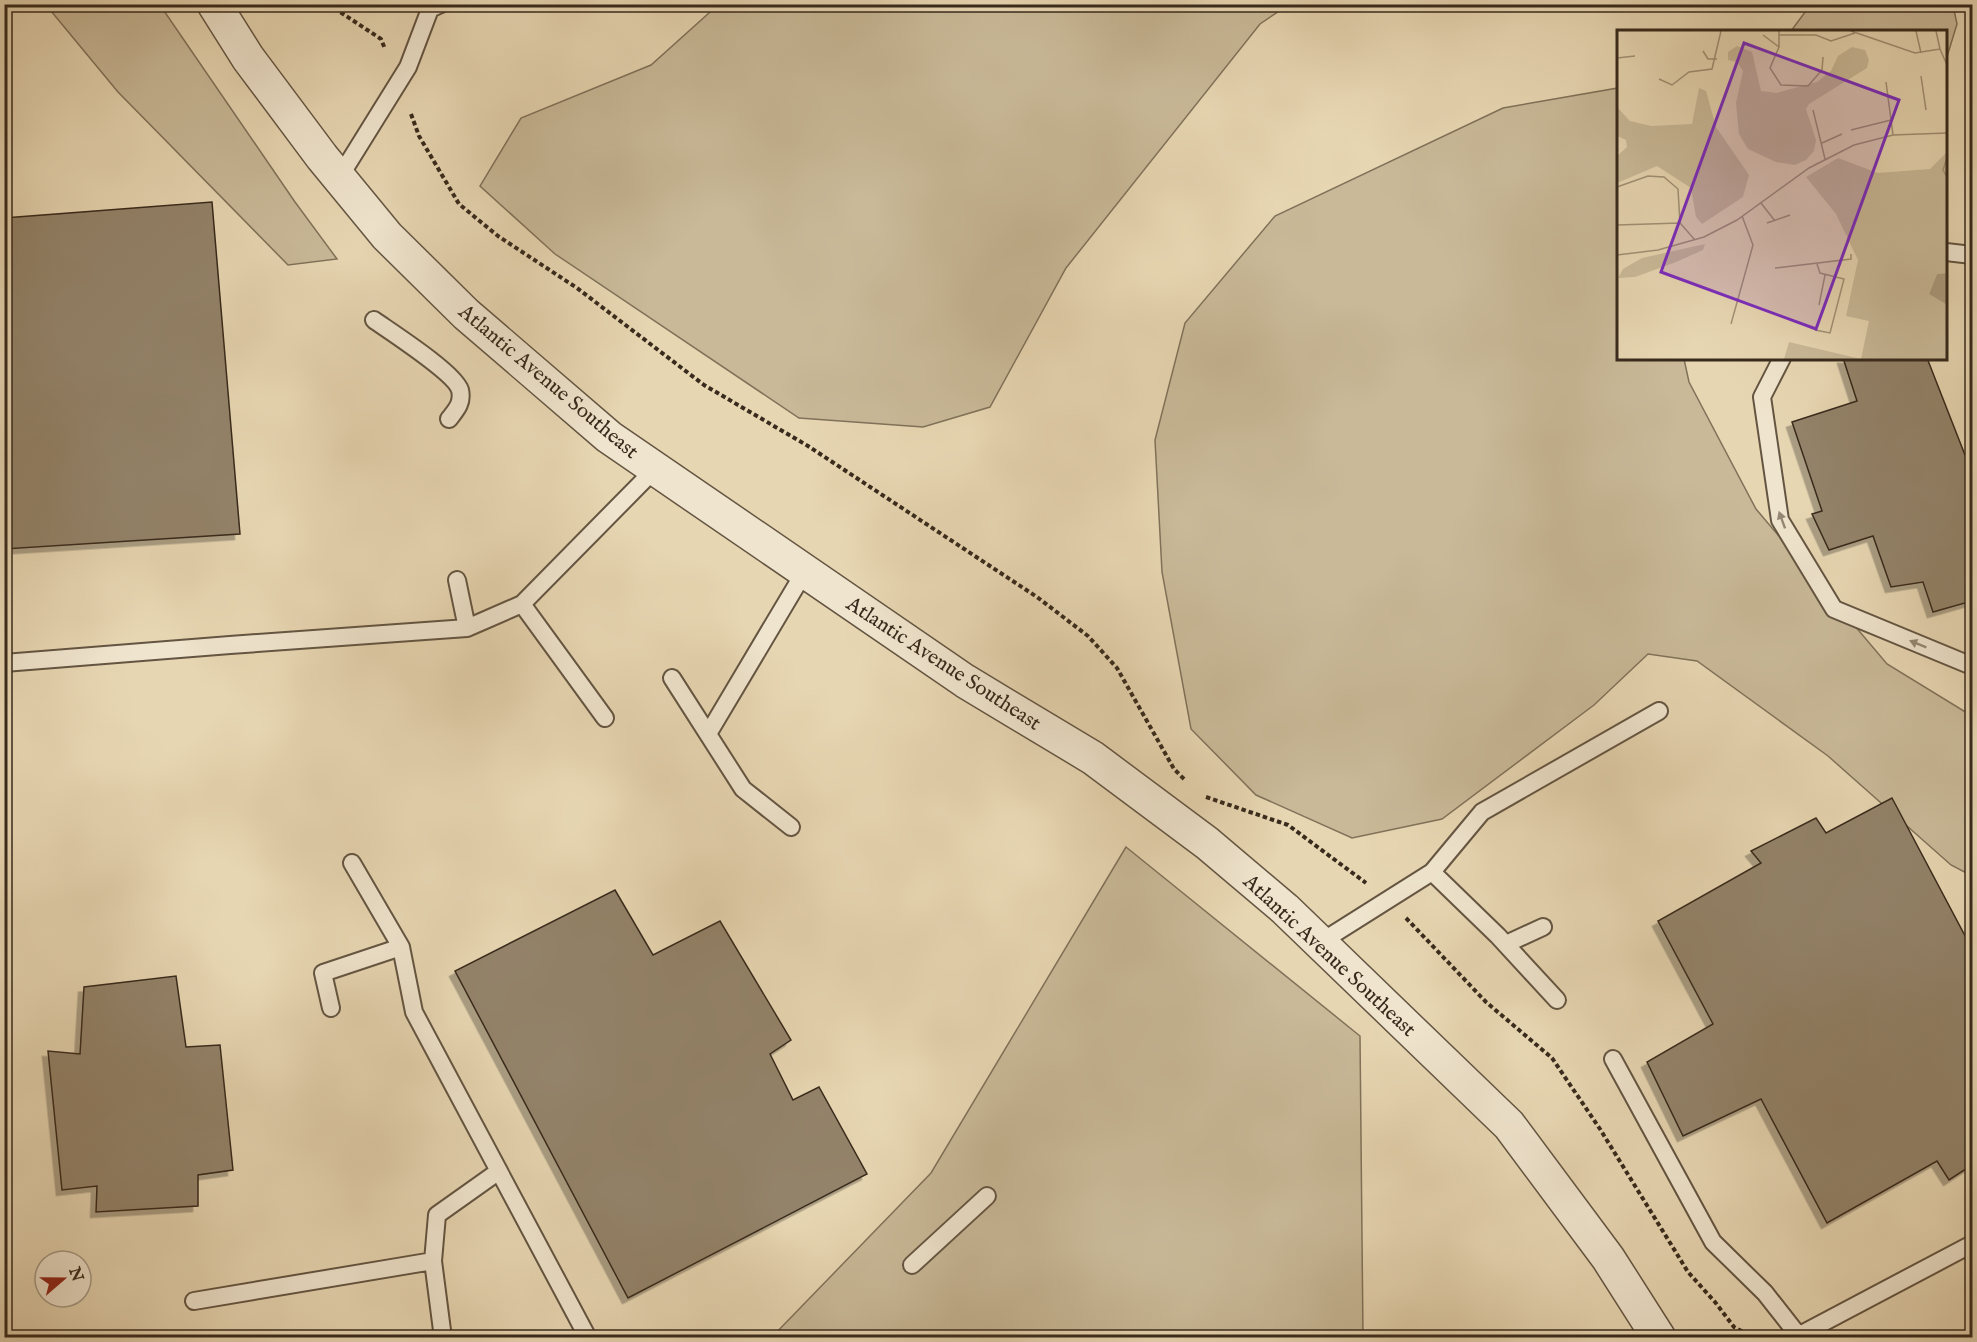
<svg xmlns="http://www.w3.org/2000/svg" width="1977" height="1342" viewBox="0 0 1977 1342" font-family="'IM FELL English',serif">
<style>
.green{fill:#c9b998;stroke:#80725a;stroke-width:1.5}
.building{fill:#93836a;stroke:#382a1c;stroke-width:1.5;filter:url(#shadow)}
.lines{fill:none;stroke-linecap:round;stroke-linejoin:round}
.lane-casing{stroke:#645542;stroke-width:20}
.street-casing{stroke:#645542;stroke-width:36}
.path{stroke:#382a1c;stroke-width:4;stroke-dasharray:4.5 3;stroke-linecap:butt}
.lane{stroke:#efe4cd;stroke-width:16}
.street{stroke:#efe4cd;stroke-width:33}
.oneway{fill:#948774}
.labels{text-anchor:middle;stroke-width:4.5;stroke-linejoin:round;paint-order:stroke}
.street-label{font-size:21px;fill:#382a1c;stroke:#efe4cd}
.inset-road{fill:none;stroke:#a19176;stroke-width:1.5}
.view{fill:#7b2cbf;fill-opacity:0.15;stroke:#7b2cbf;stroke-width:3}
.inset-edge{fill:none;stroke:#382a1c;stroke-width:3}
</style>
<defs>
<filter id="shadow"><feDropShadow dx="-5.5" dy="5.5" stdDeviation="0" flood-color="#0004"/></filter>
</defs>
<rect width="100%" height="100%" fill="#e7d6b2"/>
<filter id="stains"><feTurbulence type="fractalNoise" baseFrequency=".00333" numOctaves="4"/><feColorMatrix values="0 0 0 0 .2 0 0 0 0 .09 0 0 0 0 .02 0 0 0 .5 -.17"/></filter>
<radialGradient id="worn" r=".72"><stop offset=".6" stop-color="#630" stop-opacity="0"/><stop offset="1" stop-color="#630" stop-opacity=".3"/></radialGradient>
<!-- green -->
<path class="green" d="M719 4H1288V5L1260 24 1066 268 990 407 923 427 799 418 555 254 480 186 521 118 651 65Z
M1811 4 1953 5 1957 24 1946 60V32L1791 31Z
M46 5H160L295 202 337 259 288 265 118 92Z
M1618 88V358L1684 359 1689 382 1756 509 1887 664 1972 716V876L1951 865 1828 756 1697 661 1648 654 1594 705 1442 819 1352 838 1256 795 1191 729 1162 572 1155 440 1185 323 1275 216 1503 108Z
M1126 847 1360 1036 1363 1337 771 1338 931 1173Z"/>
<!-- building -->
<path class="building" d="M212 202 240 534 4 549V218Z
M1843 358H1927L1972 473V601L1933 612 1923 582 1891 587 1873 536 1829 550 1812 514 1822 511 1792 422 1857 401Z
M1892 798 1972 949V1165L1949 1180 1937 1161 1827 1223 1761 1099 1683 1136 1647 1062 1713 1024 1658 921 1761 863 1751 851 1816 818 1826 833Z
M615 890 653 955 720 921 791 1040 770 1054 793 1100 819 1087 867 1174 628 1298 455 971Z
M176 976 186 1047 220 1045 233 1170 198 1175V1206L96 1212 97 1186 62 1190 48 1051 80 1054 84 987Z"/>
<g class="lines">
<defs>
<path id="lane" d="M339 178 408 67 430 9 441 4
M1946 252 1972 255
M374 320C391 332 455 373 460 390 463 403 456 410 449 419
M1782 358 1762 397 1780 520 1834 609 1972 666
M457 580 467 628
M522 604 605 718
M4 663 230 645 467 628 522 604 655 469
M672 678 743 789 791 827
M708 734 805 571
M352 863 401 947 414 1012 588 1338
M1432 872 1498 936 1557 1000
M1321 942 1432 872 1482 812 1659 711
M1506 944 1543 927
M331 1008 323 973 401 947
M1613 1059 1713 1242 1765 1293 1798 1335
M912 1265 987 1196
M194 1301 433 1261
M443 1338 433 1261 437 1215 499 1171
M1794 1338 1972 1244"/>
<path id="street" d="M214 4 248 58 322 157 387 236 466 314 609 437 965 681 1093 758 1207 843 1285 909 1509 1125 1608 1258 1659 1338"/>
</defs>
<!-- lane casing -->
<use href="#lane" class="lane-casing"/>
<!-- street casing -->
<use href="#street" class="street-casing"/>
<!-- path -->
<path class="path" d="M328 4 381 39 385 49
M411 114 419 136 459 204 498 236 577 288 704 385 808 446 1037 597 1088 636 1117 668 1174 769 1184 779
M1206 797 1288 825 1366 883
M1406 918 1486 1002 1552 1058 1600 1129 1688 1272 1715 1302 1734 1327 1754 1338"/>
<!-- lane -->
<use href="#lane" class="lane"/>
<!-- street -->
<use href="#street" class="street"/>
</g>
<!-- one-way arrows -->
<defs><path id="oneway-solid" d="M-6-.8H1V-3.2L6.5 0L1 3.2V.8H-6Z" transform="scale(1.5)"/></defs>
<g class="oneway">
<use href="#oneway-solid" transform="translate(1782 520) rotate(-110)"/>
<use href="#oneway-solid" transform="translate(1918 644) rotate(-158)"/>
</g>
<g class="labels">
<!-- street labels -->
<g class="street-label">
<text transform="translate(549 381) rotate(40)" y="7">Atlantic Avenue Southeast</text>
<text transform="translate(944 663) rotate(33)" y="7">Atlantic Avenue Southeast</text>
<text transform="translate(1330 955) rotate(43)" y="7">Atlantic Avenue Southeast</text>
</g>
</g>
<!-- overview -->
<g transform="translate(1617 30)">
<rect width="330" height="330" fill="#e7d6b2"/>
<path d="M120 16 135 22 144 61 159 63 200 52 214 41 221 26 235 17 248 20 252 30 250 38 192 74 189 79 199 110 197 121 189 130 178 135 159 132 131 119 122 104 119 73 126 41 120 32 111 30V22ZM82 58 89 61 99 97 132 145 126 167 85 194 79 187 74 158 40 136 0 153V126L10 117 9 110 0 106V77L13 91 34 96 75 94ZM330 122V243L320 244 312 264 330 275V329H244L252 291 229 286 241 230 219 184 189 147 221 128 261 143 313 139ZM88 214 86 220 59 232 18 247 1 248 6 239 25 228ZM172 312 244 329H167Z" fill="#c9b998"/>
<path d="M330 243V275L312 264 320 244Z" fill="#ac9c7f"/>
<path class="inset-road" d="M162 1V5H199L214 11 238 3M234 1 298 23 323 19 330 35M299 1 304 23M319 1 323 19M146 5 162 17M162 5V17L153 38 164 55 191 56 205 40 206 27M86 21 91 29H100M0 28 18 26M304 46 309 80M42 49 55 55 72 42 95 39 104 1M269 52 276 105M196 80 208 129M234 100 274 90M205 113 225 104M330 128 326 140 330 147M0 157 31 146 47 147 61 159 63 193 78 210M144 173 158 191M150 193 173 185M0 195 63 193M0 225 41 220 87 207 120 190 192 138 237 115 276 105 330 103M158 238 234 229V224M202 275 208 245M114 294 136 215 125 186M198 300 213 303 227 249 203 243 200 234"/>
<path class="view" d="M127 13 282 70 199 299 44 242Z"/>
<rect width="330" height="330" class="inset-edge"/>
</g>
<!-- margin -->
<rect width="1977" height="1342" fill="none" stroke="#e7d6b2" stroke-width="24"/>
<rect x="6" y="6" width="1965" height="1330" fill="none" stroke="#382a1c" stroke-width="3"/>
<rect x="12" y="12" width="1953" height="1318" fill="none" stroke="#382a1c" stroke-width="1.5"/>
<!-- north arrow -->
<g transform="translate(63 1279) rotate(70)"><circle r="28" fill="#efe4cd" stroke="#a69a86" stroke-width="1.5"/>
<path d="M0-4.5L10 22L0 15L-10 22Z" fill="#8f2418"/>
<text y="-9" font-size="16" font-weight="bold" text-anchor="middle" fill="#382a1c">N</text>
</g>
<rect width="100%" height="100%" filter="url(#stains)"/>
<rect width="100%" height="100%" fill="url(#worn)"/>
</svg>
